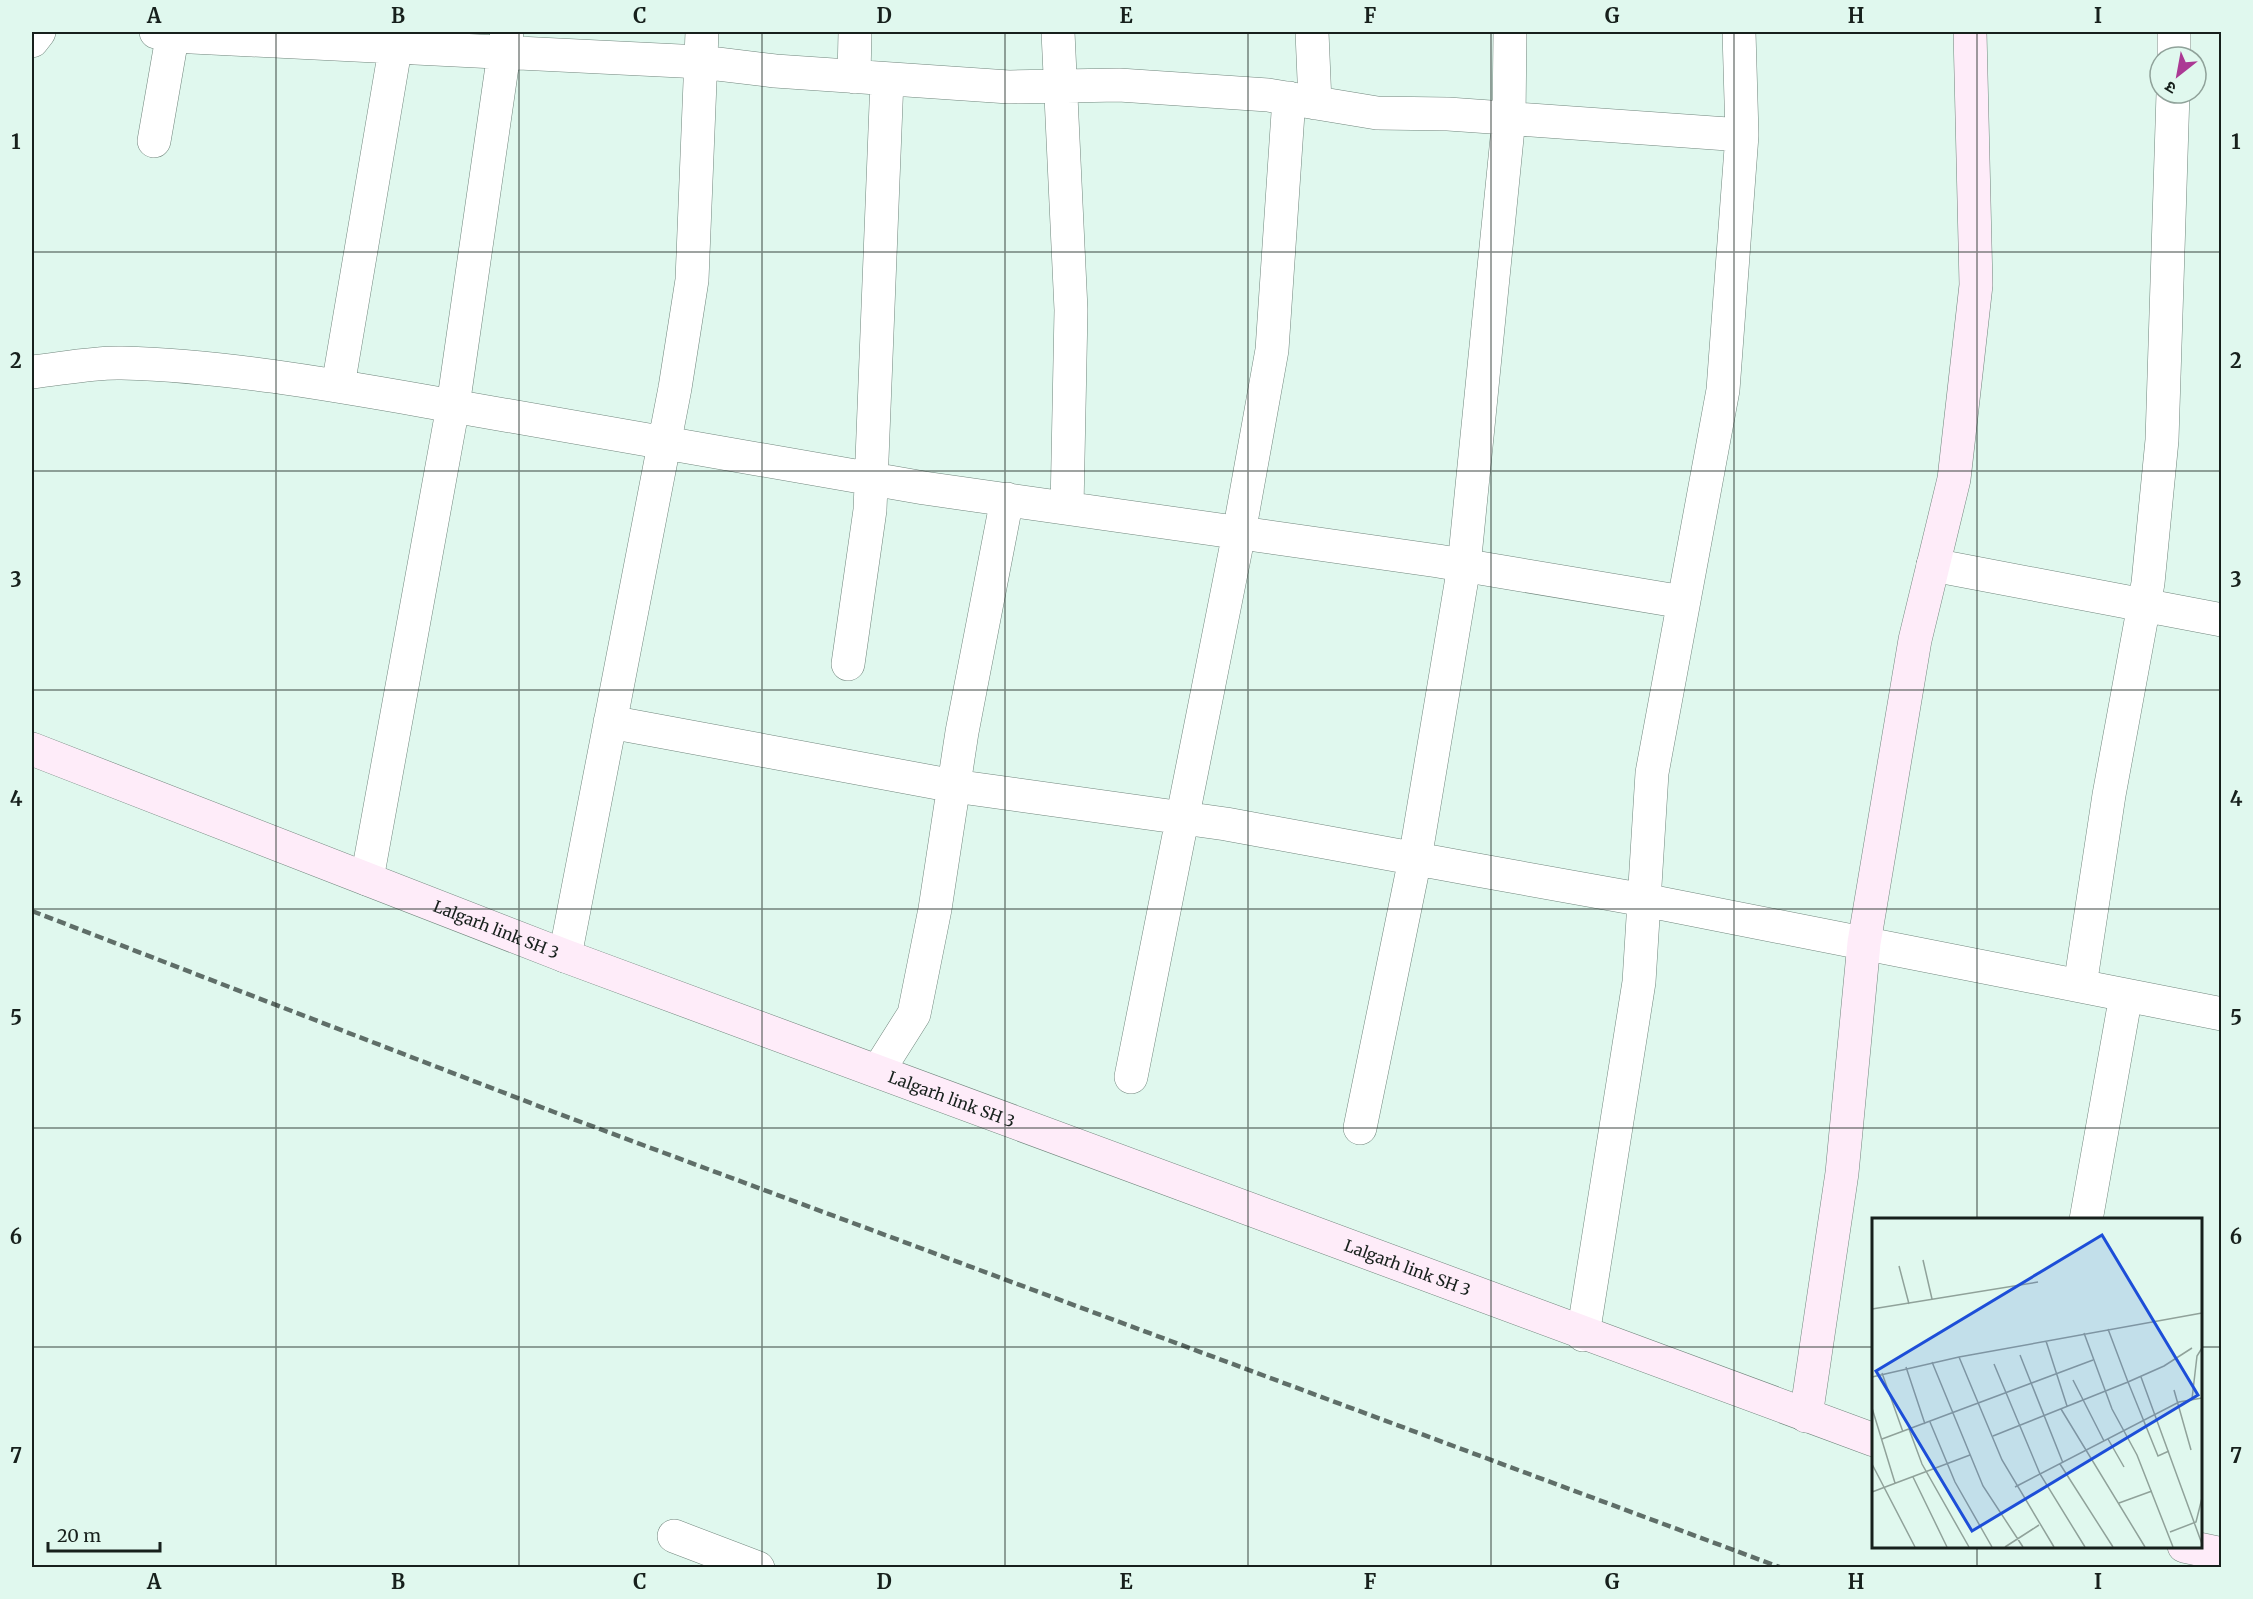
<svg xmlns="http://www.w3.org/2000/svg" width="2253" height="1599" viewBox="0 0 2253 1599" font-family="Merriweather,'Noto Sans Devanagari',serif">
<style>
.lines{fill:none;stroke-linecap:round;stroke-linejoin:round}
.street-casing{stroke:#71867d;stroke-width:34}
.secondary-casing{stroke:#71867d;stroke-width:34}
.street{stroke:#fff;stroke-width:33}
.secondary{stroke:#feecf9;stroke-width:33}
.rail{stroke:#5f6e68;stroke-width:4.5;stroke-dasharray:9 4.5;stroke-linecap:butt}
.grid{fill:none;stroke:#17201c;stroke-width:1.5;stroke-opacity:0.55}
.labels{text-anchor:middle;stroke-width:4.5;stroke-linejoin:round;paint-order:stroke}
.street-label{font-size:16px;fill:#17201c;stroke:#e0f8ee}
.inset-road{fill:none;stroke:#90a29a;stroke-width:1.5}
.view{fill:#1d4ed8;fill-opacity:0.15;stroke:#1d4ed8;stroke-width:3}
.inset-edge{fill:none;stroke:#17201c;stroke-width:3}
.neatline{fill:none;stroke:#17201c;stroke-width:2}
.grid-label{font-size:20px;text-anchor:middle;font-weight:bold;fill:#17201c}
</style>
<rect width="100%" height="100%" fill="#e0f8ee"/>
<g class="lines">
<defs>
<path id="street" d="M156 32 172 36 701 62 775 71 1009 87 1119 85 1268 95 1377 113 1448 114 1742 135
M1058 32 1071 310 1067 508
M1312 32 1315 103
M32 41 39 32
M2174 57V32
M854 77 855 32
M154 141 173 32
M32 372C61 369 93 362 122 363 233 366 344 387 453 406L507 32
M338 386 398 32
M1933 565 2222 620
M848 664 870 510 887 79
M610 722 954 786 1226 824 1477 870 1644 900 2222 1014
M367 879 453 406 924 488 1438 561 1683 602
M565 956 675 388 692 280 702 32
M2080 986 2109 795 2148 583 2162 440 2173 93
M878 1071 914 1014 935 909 962 732 1007 499
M1131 1077 1239 533 1272 350 1289 98
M1360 1128 1415 859 1464 566 1509 118 1510 32
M2086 1220 2126 995
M1583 1335 1639 982 1652 773 1723 390 1742 135 1739 32
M674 1536 758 1568"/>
<g id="secondary">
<path id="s1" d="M32 749 565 956 1874 1440"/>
<path d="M1806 1416 1842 1173 1864 943 1915 640 1954 479 1976 285 1970 32"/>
<path d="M2184 1546 2222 1554"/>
</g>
</defs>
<!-- street casing -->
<use href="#street" class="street-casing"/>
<!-- secondary casing -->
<use href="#secondary" class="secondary-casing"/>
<!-- street -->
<use href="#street" class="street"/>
<!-- secondary -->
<use href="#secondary" class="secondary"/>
<!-- rail -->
<path class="rail" d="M32 911 554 1112 1782 1568"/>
</g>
<!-- grid -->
<path class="grid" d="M276 32V1568M519 32V1568M762 32V1568M1005 32V1568M1248 32V1568M1491 32V1568M1734 32V1568M1977 32V1220M32 252H2222M32 471H2222M32 690H2222M32 909H2222M32 1128H2222M32 1347H1874M2200 1347H2222M1977 1546V1568"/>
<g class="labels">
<!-- street labels -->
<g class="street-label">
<text dy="6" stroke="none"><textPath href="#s1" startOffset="498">Lalgarh link SH 3</textPath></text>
<text dy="6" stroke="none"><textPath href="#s1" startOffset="984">Lalgarh link SH 3</textPath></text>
<text dy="6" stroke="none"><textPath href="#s1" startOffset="1470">Lalgarh link SH 3</textPath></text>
</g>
</g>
<!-- overview -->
<g transform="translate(1872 1218)">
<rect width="330" height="330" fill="#e0f8ee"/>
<path class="inset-road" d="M51 42 60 81M27 48 37 86M0 91 166 64M212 115 240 191 265 237 301 329M174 123 195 188M148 137 191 245M87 139 130 242 182 329M60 144 111 268 151 329M122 146 168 256 213 329M34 149 53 206M10 155 31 214M0 159 87 139 330 95M269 159 330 326M201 162 232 223M302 172 319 232M320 181 325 138 330 130M0 190 23 265M189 191 273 329M58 204 83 264 120 329M37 211 50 246 97 329M121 218 256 164 236 111M10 221 221 142M236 221 252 249M297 233 286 238 256 164 292 148 320 130M0 246 43 329M188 246 241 329M41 259 75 329M143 269 307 184 330 180M0 274 98 237M247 285 280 273M298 314 324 304 330 280M133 329 167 307"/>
<path class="view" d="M230 17 326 177 100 313 4 153Z"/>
<rect width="330" height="330" class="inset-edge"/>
</g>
<!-- border -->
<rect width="2253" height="1599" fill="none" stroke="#e0f8ee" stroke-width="66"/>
<!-- north arrow -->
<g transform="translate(2178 75) rotate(211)"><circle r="28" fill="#e0f8ee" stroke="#90a29a" stroke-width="1.5"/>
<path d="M0-4.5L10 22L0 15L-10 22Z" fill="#ab3994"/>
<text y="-9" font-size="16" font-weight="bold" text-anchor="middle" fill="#17201c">उ</text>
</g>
<!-- scale -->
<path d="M48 1542v9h112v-9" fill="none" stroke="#17201c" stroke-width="3"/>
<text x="57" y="1542" font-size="18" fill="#17201c" stroke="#e0f8ee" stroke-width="4.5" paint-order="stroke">20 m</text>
<rect x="33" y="33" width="2187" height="1533" class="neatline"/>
<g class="grid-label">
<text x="154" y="23">A</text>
<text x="398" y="23">B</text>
<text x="640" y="23">C</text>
<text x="884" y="23">D</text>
<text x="1126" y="23">E</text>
<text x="1370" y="23">F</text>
<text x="1612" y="23">G</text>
<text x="1856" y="23">H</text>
<text x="2098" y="23">I</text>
<text x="16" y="149">1</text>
<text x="2236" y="149">1</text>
<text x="16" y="368">2</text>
<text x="2236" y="368">2</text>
<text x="16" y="587">3</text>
<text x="2236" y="587">3</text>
<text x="16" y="806">4</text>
<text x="2236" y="806">4</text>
<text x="16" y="1025">5</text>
<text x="2236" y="1025">5</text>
<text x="16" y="1244">6</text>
<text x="2236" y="1244">6</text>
<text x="16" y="1463">7</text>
<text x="2236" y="1463">7</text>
<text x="154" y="1589">A</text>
<text x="398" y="1589">B</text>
<text x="640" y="1589">C</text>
<text x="884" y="1589">D</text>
<text x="1126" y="1589">E</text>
<text x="1370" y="1589">F</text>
<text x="1612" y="1589">G</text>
<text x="1856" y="1589">H</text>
<text x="2098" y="1589">I</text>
</g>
</svg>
